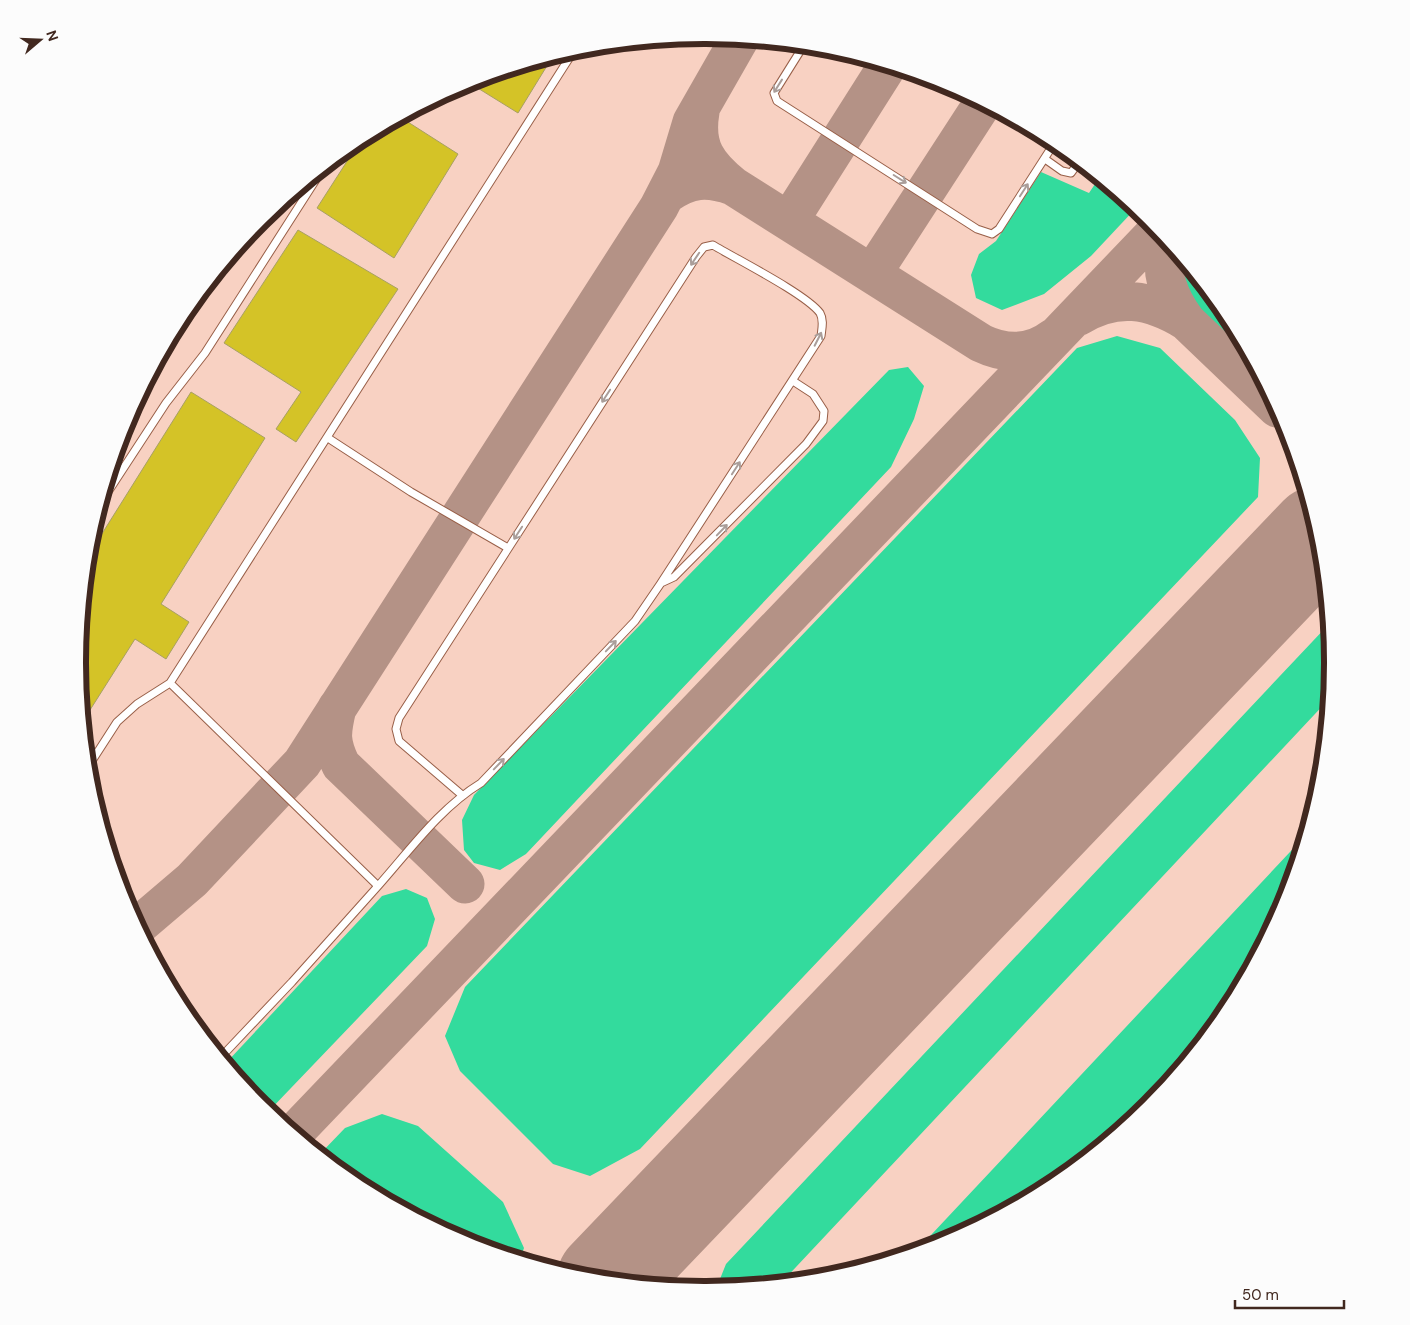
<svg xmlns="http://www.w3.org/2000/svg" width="1410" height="1325" viewBox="0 0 1410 1325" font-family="'DM Sans',sans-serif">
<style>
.green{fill:#33db9d}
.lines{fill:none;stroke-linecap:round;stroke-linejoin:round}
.taxiway{stroke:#b49286;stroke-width:39}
.runway{stroke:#b49286;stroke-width:99}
.building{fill:#d4c327;stroke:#a7a063}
.lane-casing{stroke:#985f48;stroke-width:9}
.lane{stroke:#fff;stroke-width:7}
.oneway{stroke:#aa9e9a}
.rim{fill:none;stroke:#41281f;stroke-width:6}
</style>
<rect width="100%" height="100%" fill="#f8d1c2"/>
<!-- green -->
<path class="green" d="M1041 172 1089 193 1099 178 1136 208 1091 256 1044 294 1002 310 976 298 971 275 979 254 996 241Z
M1184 262 1227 314 1252 361 1199 314 1183 275Z
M1117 336 1160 348 1235 420 1260 458 1258 497 640 1149 590 1176 553 1164 460 1071 445 1036 465 987 1077 348Z
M908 367 924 386 914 419 891 467 526 854 500 870 474 863 464 850 462 820 474 795 889 370Z
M1329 624 1332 663 1329 699 781 1283 716 1289 726 1264Z
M1305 836 1285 903 1227 1011 1149 1106 1053 1184 945 1242 916 1251Z
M406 889 427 898 435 919 427 946 268 1112 226 1063 382 896Z
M382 1114 418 1126 503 1202 524 1248 520 1259 465 1242 356 1184 320 1154 345 1128Z"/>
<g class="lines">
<!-- taxiway -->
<path class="taxiway" d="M733 186 981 343C1006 355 1031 355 1053 338
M667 194C690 178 707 177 733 186 707 165 694 147 700 112
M789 221 888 65
M1167 241C1159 272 1168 296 1186 321L1277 408
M872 274 983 103
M1079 316C1117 293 1150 299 1186 321
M1314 540 1318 533
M337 708C331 733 330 742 341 765L465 884
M138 926 192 880 302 763 659 207 677 172 692 122 740 38
M294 1133 1158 230"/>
<!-- runway -->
<path class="runway" d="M606 1280 1319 535"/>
</g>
<!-- building -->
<path class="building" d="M553 56 518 113 468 82 489 75Z
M400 117 458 154 394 258 317 208 362 138Z
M298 230 398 289 296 442 276 429 301 392 224 343Z
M191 392 265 438 161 604 189 622 166 659 135 639 83 721 78 662 88 556Z"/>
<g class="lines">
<defs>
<path id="lane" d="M804 45 774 93 777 101 977 229 992 234 999 229 1055 142
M1045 159 1062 171 1071 173 1079 162
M328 438 411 492 508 548
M102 501 166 403 205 353 324 167
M170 683 378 886 292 982 221 1057
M88 767 117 722 137 704 170 683 575 49
M462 795 399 741 396 729 399 718 696 257 704 247 713 245C736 259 806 294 820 313 824 320 822 328 821 336L661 583
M378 886C410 850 440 808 481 783L635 621 661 583 674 577 806 444 823 421 824 411 813 394 793 381"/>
</defs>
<!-- lane casing -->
<use href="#lane" class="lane-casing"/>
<!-- lane -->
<use href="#lane" class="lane"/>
</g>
<!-- one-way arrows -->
<defs><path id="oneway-shaft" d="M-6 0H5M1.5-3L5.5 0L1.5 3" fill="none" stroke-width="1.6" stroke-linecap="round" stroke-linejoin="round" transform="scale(1.25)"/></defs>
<g class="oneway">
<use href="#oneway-shaft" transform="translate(778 86) rotate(122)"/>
<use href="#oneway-shaft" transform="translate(900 179) rotate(32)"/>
<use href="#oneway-shaft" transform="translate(1024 190) rotate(-57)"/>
<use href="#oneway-shaft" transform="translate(695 259) rotate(124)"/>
<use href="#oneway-shaft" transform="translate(818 339) rotate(-63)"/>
<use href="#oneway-shaft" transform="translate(606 396) rotate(123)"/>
<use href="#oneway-shaft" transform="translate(736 468) rotate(-57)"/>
<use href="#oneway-shaft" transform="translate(722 530) rotate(-46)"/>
<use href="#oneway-shaft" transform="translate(518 533) rotate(123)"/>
<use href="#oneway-shaft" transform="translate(611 646) rotate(-46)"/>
<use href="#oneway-shaft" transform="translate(499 764) rotate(-46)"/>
</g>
<!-- crop -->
<path d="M0 0H1410V1325H0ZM704 44H706A618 618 0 0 1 1324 662V663A618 618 0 0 1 706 1281H704A618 618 0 0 1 86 663V662A618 618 0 0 1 704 44Z" fill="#fcfcfc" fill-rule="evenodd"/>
<path class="rim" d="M704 44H706A618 618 0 0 1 1324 662V663A618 618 0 0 1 706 1281H704A618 618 0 0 1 86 663V662A618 618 0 0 1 704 44Z"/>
<!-- north arrow -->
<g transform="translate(40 40) rotate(71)" stroke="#fcfcfc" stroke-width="4" paint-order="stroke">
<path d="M0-4L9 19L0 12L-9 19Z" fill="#41281f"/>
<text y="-8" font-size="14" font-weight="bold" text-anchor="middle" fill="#41281f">N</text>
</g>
<!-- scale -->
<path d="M1235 1300v8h109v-8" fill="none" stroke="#41281f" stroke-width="2.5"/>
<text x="1242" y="1300" font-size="15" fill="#41281f" stroke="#fcfcfc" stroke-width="4" paint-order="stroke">50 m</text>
</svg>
